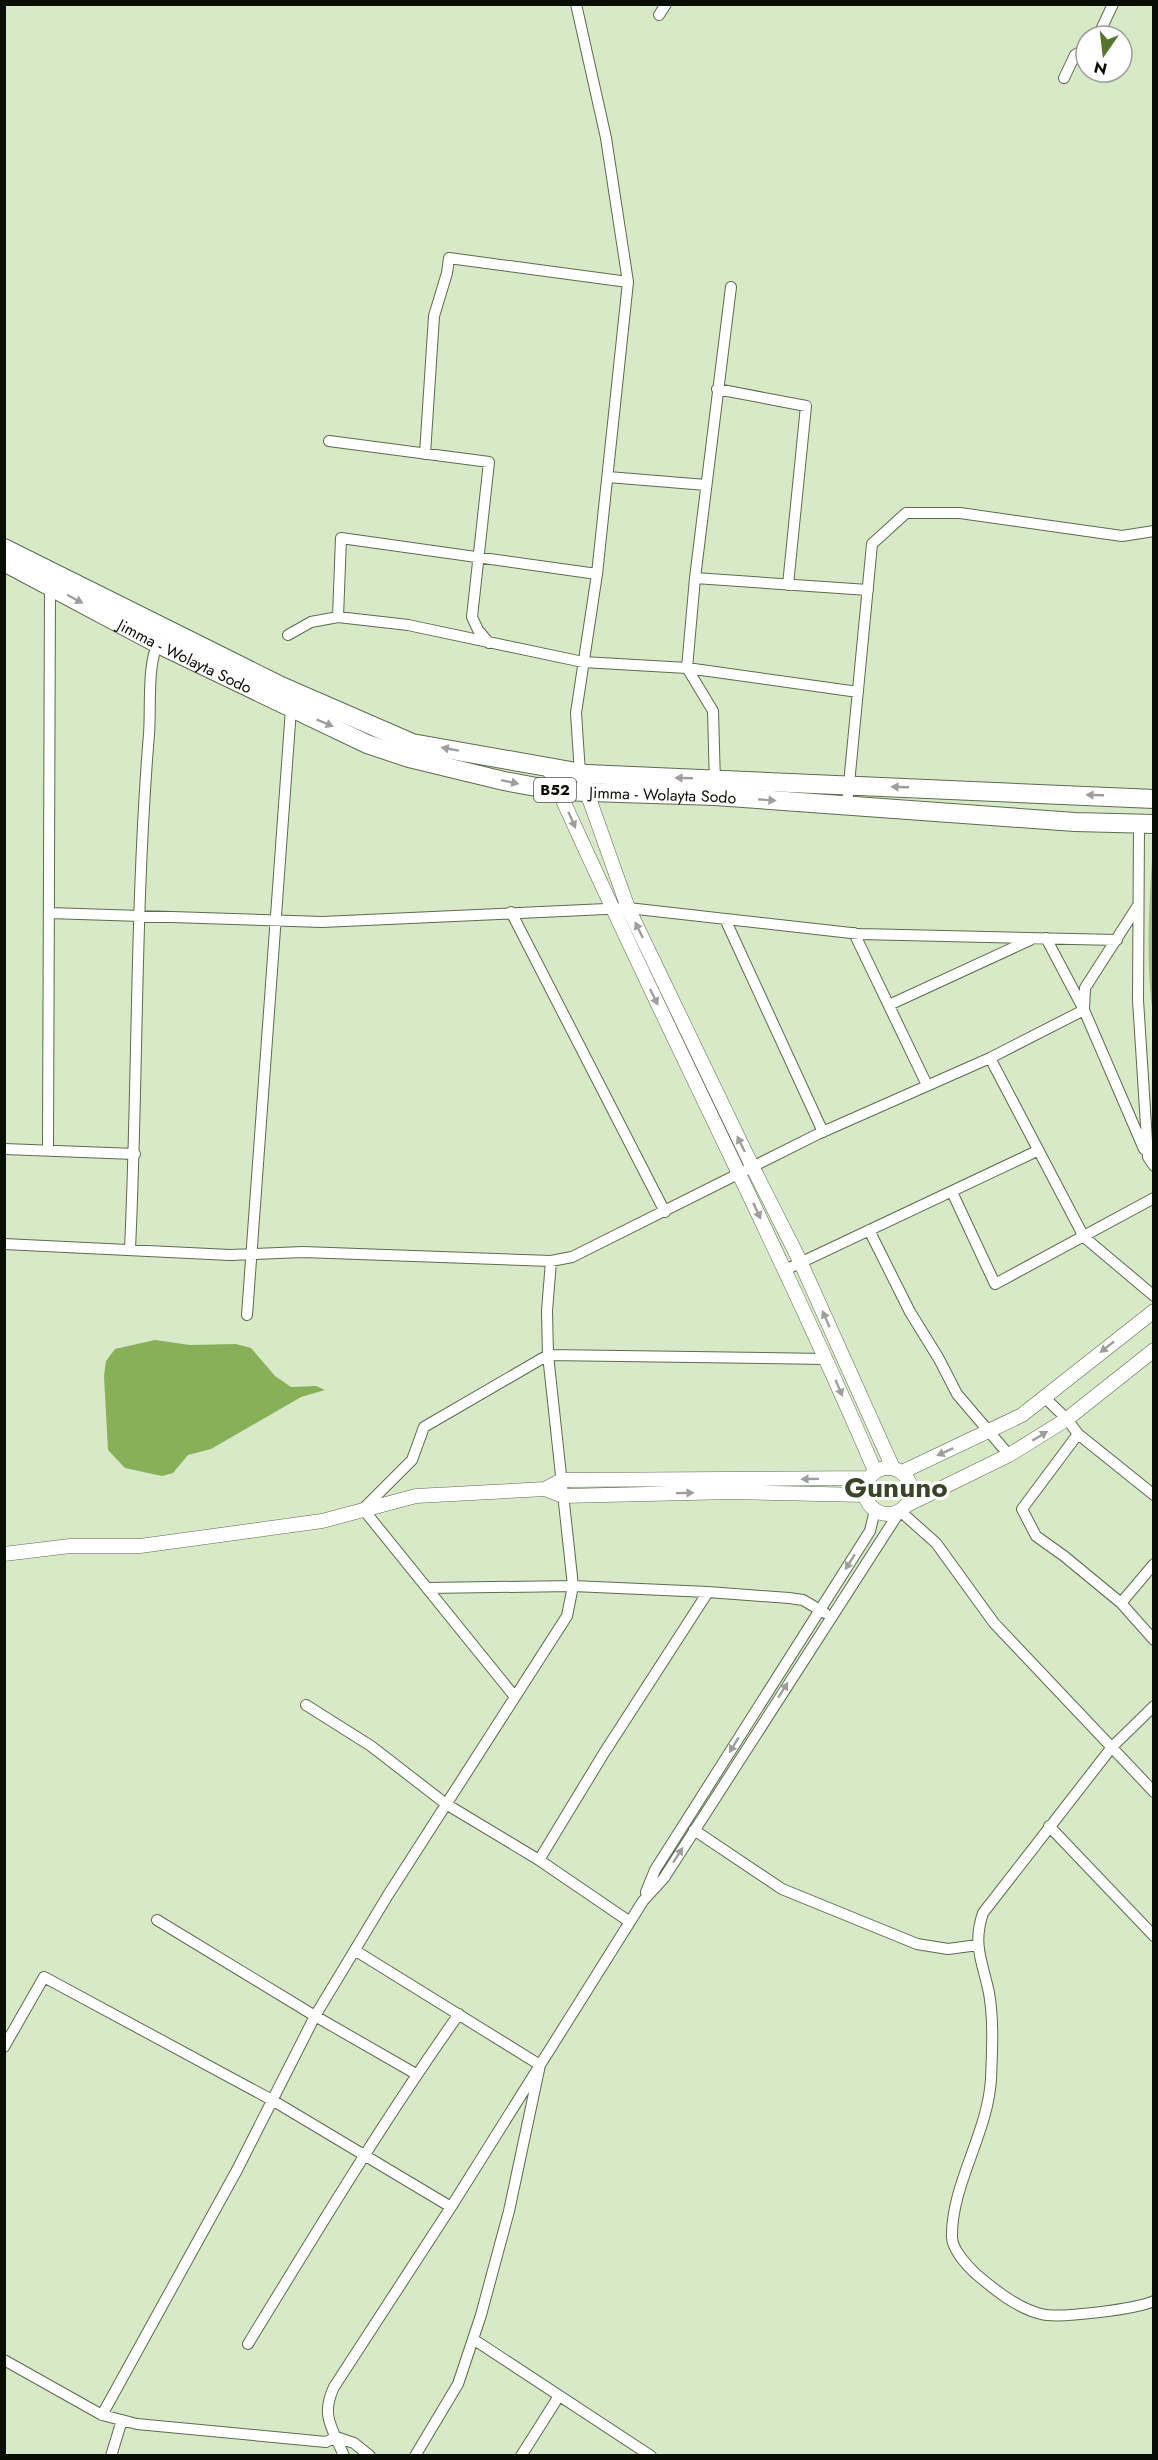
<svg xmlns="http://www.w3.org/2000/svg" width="1158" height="2460" viewBox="0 0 1158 2460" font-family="Jost,sans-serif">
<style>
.green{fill:#a2be86}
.water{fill:#87b059}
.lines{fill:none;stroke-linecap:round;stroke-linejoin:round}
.street-casing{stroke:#5c6c4e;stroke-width:12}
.secondary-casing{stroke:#5c6c4e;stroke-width:15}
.highway-casing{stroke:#5c6c4e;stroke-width:20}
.street{stroke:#fff;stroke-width:10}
.secondary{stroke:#fff;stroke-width:14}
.highway{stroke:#fff;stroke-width:18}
.oneway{fill:#9d9f9b}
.labels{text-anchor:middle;stroke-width:6;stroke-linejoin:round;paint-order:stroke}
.shield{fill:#fff;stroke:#53564f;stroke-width:1.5}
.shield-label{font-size:15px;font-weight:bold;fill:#090e04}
.street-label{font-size:16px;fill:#090e04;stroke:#fff}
.town-label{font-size:28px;font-weight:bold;fill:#384529;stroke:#fff}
</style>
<rect width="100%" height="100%" fill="#d7e9c7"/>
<!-- green -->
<path class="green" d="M1153 841H1154L1153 1014C1145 957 1150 898 1153 841Z"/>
<!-- water -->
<path class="water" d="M155 1340 190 1345 236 1344 251 1348 275 1376 291 1387 316 1386 325 1390 301 1397 211 1449 188 1455 173 1473 162 1476 125 1468 108 1450 104 1376 106 1361 115 1349Z"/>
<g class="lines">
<defs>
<path id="street" d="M576 4 606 138 628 282 597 574 576 713 580 773
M659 15 666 4
M1098 36 1113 4
M1064 78 1075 55 1086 48
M717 389 806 406 788 585
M329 441 489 462 472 617 478 630 489 643
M425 454 434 316 447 273 449 258 628 282
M608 477 706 485
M695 578 868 590
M338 617 341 538 597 574
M288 635 311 622 338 617 408 625 583 662 687 668 858 692
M715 784 713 711 687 668 695 578 731 287
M847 805 872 544 906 513H960L1122 536 1154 531
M1139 823 1138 1000 1148 1157 1154 1166
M1137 907 1085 988 1084 1010 1144 1149
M511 912 665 1212
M49 913 322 922 628 908 860 934 1117 940
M725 919 823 1132
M854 933 927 1085
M889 1005 1030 940
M990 1058 1084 1237 1154 1296
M4 1149 135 1154
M48 1151 50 584
M952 1192 995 1284 1154 1198
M869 1230 910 1312 939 1359 957 1394 1009 1455
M4 1244 230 1255 303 1252 551 1261 572 1257 818 1134 990 1058 1084 1010 1046 938
M130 1249C138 1077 135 905 149 734 151 710 147 663 158 644
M785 1270 1037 1151
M247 1315 291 709
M1044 1397 1067 1419 1078 1434 1154 1495
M1078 1434 1022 1509 1036 1536 1064 1556 1121 1603 1154 1640
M427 1588 573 1586 708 1592 789 1598 803 1600 825 1613
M1121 1603 1154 1564
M515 1697 363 1509 412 1460 424 1427 548 1355 827 1359
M306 1705 371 1746 446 1804 539 1860 630 1922
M1154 1706 1112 1747 983 1913C972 1945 983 1963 989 1993 994 2021 992 2051 991 2079 988 2133 951 2185 952 2237 952 2249 967 2266 976 2274 995 2290 1017 2308 1041 2314 1059 2319 1136 2309 1154 2301
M1049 1826 1154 1936
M694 1830 782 1889 917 1944 948 1949 978 1945
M539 1860 604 1753 708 1592
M646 1892 655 1870 870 1531 875 1510
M157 1920 315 2016 416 2074
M356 1951 540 2065 509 2211 481 2315 458 2384 415 2456
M4 2047 44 1977 272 2100 451 2207
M473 2339 651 2456
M248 2344C316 2233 383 2121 459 2014
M4 2360 102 2415 137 2424 326 2442 336 2437 354 2443 370 2456
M102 2415 237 2170 315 2016 388 1895 567 1616 573 1586 548 1355 547 1311 551 1261
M111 2456 122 2420
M344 2456C333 2429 320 2416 334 2387L451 2207 643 1901 664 1878 900 1511 936 1543 994 1623 1154 1792
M521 2456 559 2396"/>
<path id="secondary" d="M548 767C653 1004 773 1233 875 1471
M584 784 628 908 752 1166 800 1261 893 1468
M865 1491a23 23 0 1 1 46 0a23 23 0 1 1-46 0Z
M902 1472 1022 1415 1154 1311
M545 1489 563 1496 732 1492 865 1495
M907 1505 1009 1455 1067 1419 1154 1350
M4 1554 70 1546H140L322 1521 416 1496 545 1489 562 1480 869 1478"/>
<g id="highway">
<path d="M4 548 281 686 412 743 587 774 1154 799"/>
<path id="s1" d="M4 562 158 644 367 744 409 758 504 781 558 791 715 796 1075 822 1154 824"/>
</g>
</defs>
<!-- street casing -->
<use href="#street" class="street-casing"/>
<!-- secondary casing -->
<use href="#secondary" class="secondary-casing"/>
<!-- highway casing -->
<use href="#highway" class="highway-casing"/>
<!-- street -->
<use href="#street" class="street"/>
<!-- secondary -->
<use href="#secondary" class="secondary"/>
<!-- highway -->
<use href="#highway" class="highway"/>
</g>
<!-- one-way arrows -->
<defs><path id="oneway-solid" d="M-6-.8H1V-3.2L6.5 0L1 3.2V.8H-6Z" transform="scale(1.5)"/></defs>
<g class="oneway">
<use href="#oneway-solid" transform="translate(75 599) rotate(28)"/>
<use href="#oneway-solid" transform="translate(325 723) rotate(23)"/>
<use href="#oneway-solid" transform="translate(450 749) rotate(-170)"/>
<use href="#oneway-solid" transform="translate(684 778) rotate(-178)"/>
<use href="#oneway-solid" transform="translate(510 782) rotate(12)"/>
<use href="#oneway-solid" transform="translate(900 787) rotate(-178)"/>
<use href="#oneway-solid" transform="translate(1095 795) rotate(-178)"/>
<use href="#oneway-solid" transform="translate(767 800) rotate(4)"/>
<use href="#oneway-solid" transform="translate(572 820) rotate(66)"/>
<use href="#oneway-solid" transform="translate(639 930) rotate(-116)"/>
<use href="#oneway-solid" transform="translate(654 997) rotate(64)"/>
<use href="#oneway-solid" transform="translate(741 1144) rotate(-116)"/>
<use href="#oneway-solid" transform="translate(757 1211) rotate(65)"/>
<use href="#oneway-solid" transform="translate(826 1319) rotate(-114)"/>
<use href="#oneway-solid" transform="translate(1107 1347) rotate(142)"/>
<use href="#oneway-solid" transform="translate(839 1388) rotate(67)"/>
<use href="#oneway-solid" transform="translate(1040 1436) rotate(-31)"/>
<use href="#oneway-solid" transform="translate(945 1452) rotate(155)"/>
<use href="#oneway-solid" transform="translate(810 1479) rotate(179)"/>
<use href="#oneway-solid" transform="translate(685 1493) rotate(-1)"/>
<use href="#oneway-solid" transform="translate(850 1562) rotate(123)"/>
<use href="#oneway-solid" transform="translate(783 1690) rotate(-57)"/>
<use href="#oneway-solid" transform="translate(734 1745) rotate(122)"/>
<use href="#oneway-solid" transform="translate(678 1855) rotate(-57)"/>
</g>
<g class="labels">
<!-- shield labels -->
<rect class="shield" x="534" y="778" width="42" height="24" rx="4.5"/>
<g class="shield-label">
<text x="555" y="795">B52</text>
</g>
<!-- street labels -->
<g class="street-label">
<text dy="6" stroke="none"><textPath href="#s1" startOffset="204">Jimma - Wolayta Sodo</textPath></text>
<text dy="6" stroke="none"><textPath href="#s1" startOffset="708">Jimma - Wolayta Sodo</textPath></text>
</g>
<!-- town labels -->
<g class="town-label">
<text x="896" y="1497">Gununo</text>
</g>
</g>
<!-- border -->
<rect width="1158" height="2460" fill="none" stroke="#090e04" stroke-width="12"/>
<!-- north arrow -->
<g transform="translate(1104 54) rotate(194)"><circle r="28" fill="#ffffff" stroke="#9d9f9b" stroke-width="1.5"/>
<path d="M0-4.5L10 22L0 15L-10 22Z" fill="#56762e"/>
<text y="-9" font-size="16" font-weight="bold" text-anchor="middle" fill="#090e04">N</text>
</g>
</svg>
